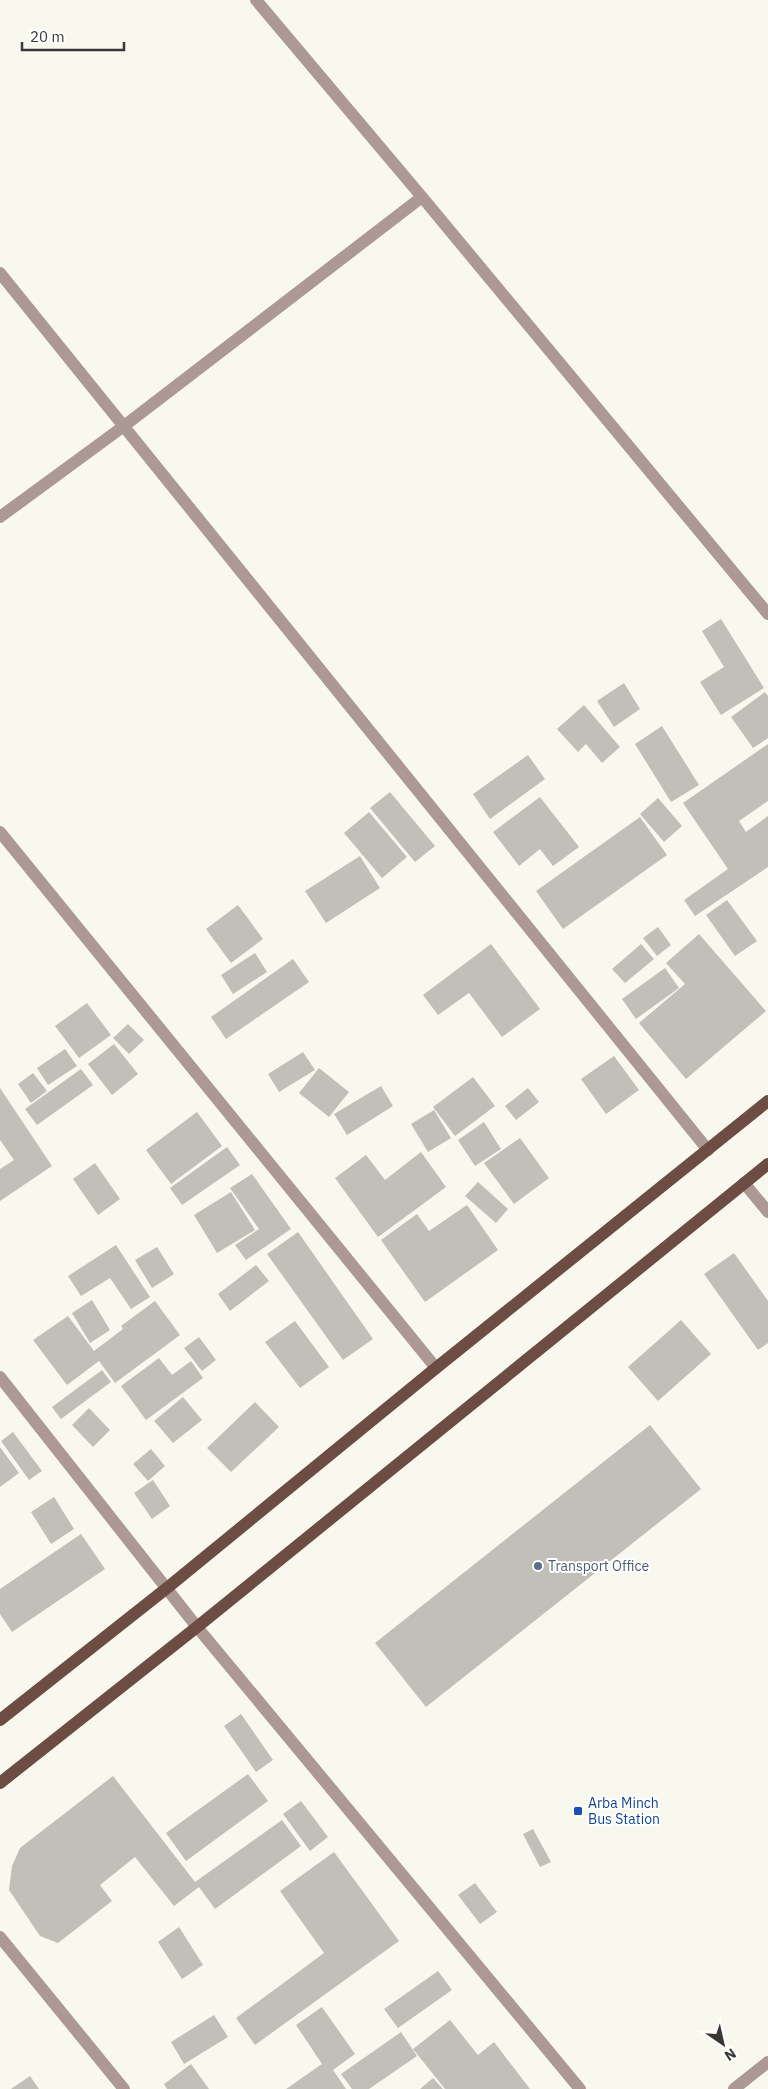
<svg xmlns="http://www.w3.org/2000/svg" width="768" height="2089" viewBox="0 0 768 2089" font-family="'IBM Plex Sans',sans-serif">
<style>
.building{fill:#c1bfb7}
.lines{fill:none;stroke-linecap:round;stroke-linejoin:round}
.minor{stroke:#ad9994;stroke-width:12}
.major{stroke:#6d4c44;stroke-width:12}
.service-dot{fill:#5c6f8a;stroke:#fff;stroke-width:2}
.transit-dot{fill:#1a4fb4;stroke:#fff;stroke-width:2}
.labels{text-anchor:middle;stroke-width:4;stroke-linejoin:round;paint-order:stroke}
.service-label{font-size:14px;fill:#4e5e75;stroke:#fff;text-anchor:start}
.transit-label{font-size:14px;fill:#164399;stroke:#fff;text-anchor:start}
</style>
<rect width="100%" height="100%" fill="#f9f8ef"/>
<!-- building -->
<path class="building" d="M721 619 764 688 721 715 700 682 724 667 702 631Z
M624 683 640 709 614 727 597 701Z
M765 692 768 696V738L753 748 731 717Z
M584 705 620 747 602 763 586 744 578 752 557 729Z
M662 726 699 785 671 802 635 744Z
M768 744V801L739 821 746 832 768 816V867L695 916 684 900 728 869 683 803Z
M528 755 545 779 490 819 473 794Z
M390 792 435 846 415 862 370 808Z
M540 797 579 847 553 866 540 849 519 866 493 832Z
M658 798 682 826 664 842 640 814Z
M369 812 407 857 382 878 344 833Z
M640 817 667 855 563 929 536 891Z
M360 856 380 888 326 923 305 891Z
M727 900 757 941 735 956 706 915Z
M238 905 263 939 231 963 206 929Z
M658 927 671 945 657 956 643 938Z
M699 934 766 1011 686 1079 639 1023 685 984 666 963Z
M491 944 540 1009 502 1037 469 993 438 1015 423 995Z
M641 944 654 959 625 983 612 969Z
M255 953 267 972 233 994 221 975Z
M293 959 309 982 226 1039 211 1017Z
M665 968 679 988 636 1019 622 999Z
M87 1003 111 1035 79 1058 55 1026Z
M128 1024 144 1040 129 1054 113 1038Z
M114 1044 138 1074 112 1095 88 1064Z
M65 1049 77 1066 48 1085 37 1068Z
M303 1052 315 1070 279 1092 268 1074Z
M614 1056 639 1090 606 1114 581 1079Z
M319 1068 349 1092 329 1117 299 1093Z
M81 1069 93 1085 37 1125 25 1109Z
M33 1073 47 1091 31 1103 18 1084Z
M473 1077 495 1106 455 1136 433 1107Z
M381 1086 393 1106 347 1135 334 1114Z
M0 1088 52 1166 0 1201V1169L14 1160 0 1140Z
M528 1088 539 1102 516 1120 505 1106Z
M434 1110 451 1138 428 1152 411 1124Z
M197 1112 222 1146 171 1184 146 1150Z
M484 1122 501 1149 475 1166 458 1140Z
M520 1138 549 1178 514 1204 484 1163Z
M227 1147 240 1165 182 1205 170 1188Z
M421 1152 446 1187 378 1237 335 1178 366 1155 385 1180Z
M95 1163 120 1199 98 1215 73 1179Z
M252 1174 291 1229 246 1260 235 1245 259 1229 230 1188Z
M478 1182 508 1209 496 1223 465 1196Z
M231 1192 255 1230 217 1253 194 1215Z
M467 1205 498 1250 425 1302 381 1240 417 1214 429 1231Z
M298 1232 373 1339 343 1360 267 1254Z
M116 1245 150 1297 131 1309 110 1278 81 1296 68 1276Z
M157 1247 174 1274 152 1288 135 1260Z
M734 1253 768 1301V1343L758 1350 704 1274Z
M256 1265 269 1281 230 1311 218 1294Z
M92 1300 110 1330 90 1343 72 1313Z
M155 1301 180 1335 115 1383 99 1361 67 1385 33 1340 68 1316 94 1351 123 1329 121 1326Z
M681 1320 711 1354 658 1401 628 1367Z
M295 1321 329 1367 300 1388 265 1342Z
M199 1337 216 1360 202 1371 184 1348Z
M159 1358 172 1375 191 1361 203 1378 146 1420 121 1386Z
M102 1370 111 1382 61 1419 52 1407Z
M183 1397 202 1420 173 1443 154 1421Z
M255 1402 279 1427 231 1472 207 1448Z
M89 1408 110 1430 93 1447 72 1425Z
M650 1425 701 1489 426 1707 375 1643Z
M13 1432 42 1471 29 1480 1 1441Z
M0 1447 19 1473 0 1487Z
M151 1449 165 1466 148 1481 133 1464Z
M153 1480 170 1506 152 1519 134 1493Z
M54 1497 74 1529 51 1544 31 1512Z
M81 1534 105 1569 12 1632 0 1614V1589Z
M241 1714 273 1760 256 1772 224 1726Z
M248 1774 268 1801 186 1861 166 1833Z
M113 1776 195 1882 282 1820 301 1846 215 1909 199 1887 174 1906 135 1857 100 1885 112 1901 58 1943 40 1936 9 1890 12 1866 20 1848Z
M301 1801 328 1837 310 1851 283 1814Z
M533 1829 551 1862 540 1867 523 1834Z
M334 1852 399 1941 255 2045 236 2018 324 1953 280 1891Z
M475 1883 497 1912 480 1924 458 1895Z
M179 1927 203 1965 182 1979 158 1942Z
M438 1971 452 1990 398 2028 384 2009Z
M322 2007 355 2054 333 2070 346 2089H286L322 2064 296 2025Z
M214 2015 228 2037 184 2064 171 2042Z
M450 2020 478 2055 494 2042 530 2089H445L413 2049Z
M401 2032 417 2056 369 2089H352L341 2074Z
M191 2064 209 2089H167L164 2084Z
M30 2076 39 2089H11Z
M433 2078 443 2089H420Z"/>
<g class="lines">
<!-- minor -->
<path class="minor" d="M256 0 422 197 768 614
M0 273 708 1150
M0 517 124 426 422 197
M0 832 436 1368
M744 1183 768 1212
M0 1377 197 1627 580 2089
M0 1937 124 2089
M734 2089 768 2062"/>
<!-- major -->
<path class="major" d="M0 1720 167 1588 436 1368 768 1101
M0 1783 197 1627 768 1164"/>
</g>
<!-- markers -->
<circle class="service-dot" cx="538" cy="1566" r="5"/>
<rect class="transit-dot" x="573" y="1806" width="10" height="10" rx="2.5"/>
<g class="labels">
<!-- service labels -->
<g class="service-label">
<text x="548" y="1571">Transport Office</text>
</g>
<!-- transit labels -->
<g class="transit-label">
<text x="588" y="1808">Arba Minch<tspan x="588" dy="16">Bus Station</tspan></text>
</g>
</g>
<!-- north arrow -->
<g transform="translate(723 2044) rotate(146)" stroke="#ffffff" stroke-width="4" paint-order="stroke">
<path d="M0-4L9 19L0 12L-9 19Z" fill="#383734"/>
<text y="-8" font-size="14" font-weight="bold" text-anchor="middle" fill="#383734">N</text>
</g>
<!-- scale -->
<path d="M22 42v8h102v-8" fill="none" stroke="#383734" stroke-width="2.5"/>
<text x="30" y="42" font-size="15" fill="#383734" stroke="#ffffff" stroke-width="4" paint-order="stroke">20 m</text>
</svg>
